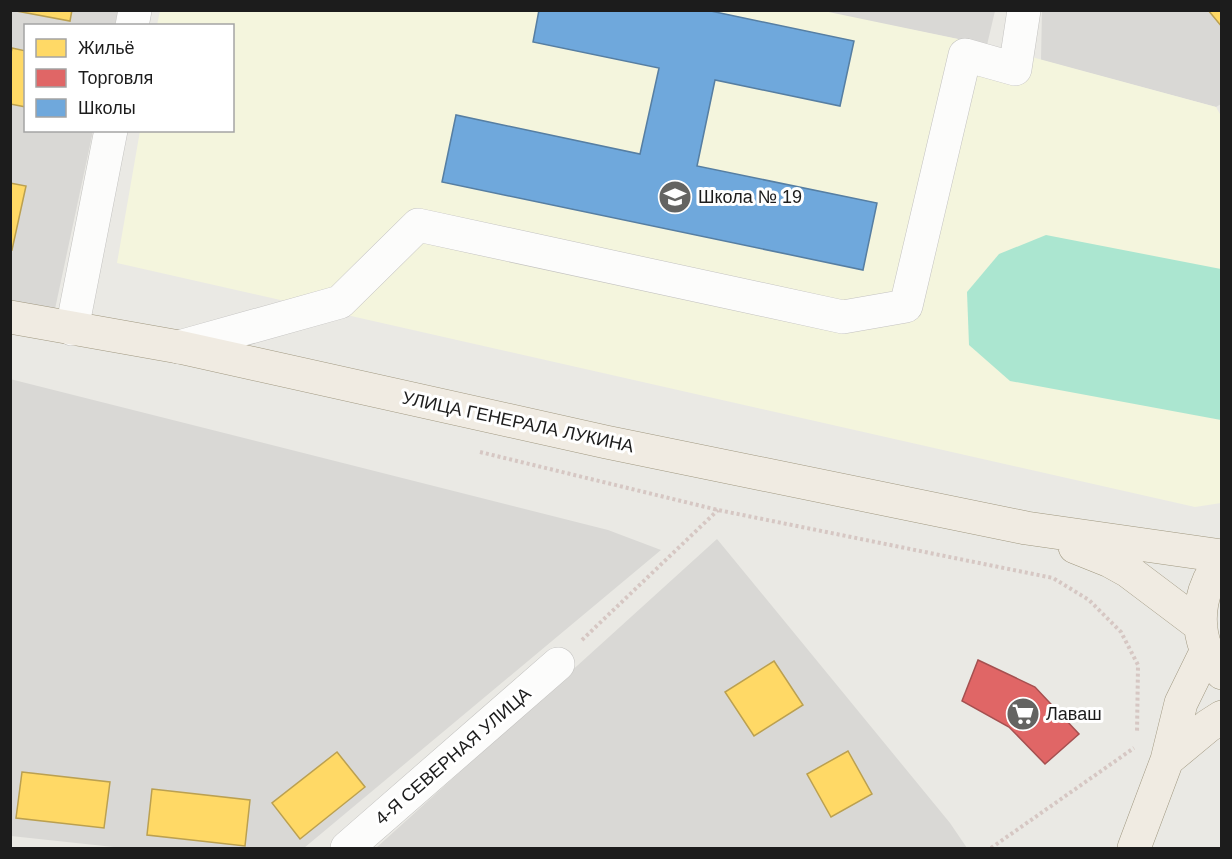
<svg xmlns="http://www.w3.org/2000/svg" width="1232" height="859" viewBox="0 0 1232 859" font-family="Arial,sans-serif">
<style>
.residential{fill:#d9d8d5}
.education{fill:#f4f5dd}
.pitch{fill:#abe6d0}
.homes{fill:#ffd966;stroke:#bba050;stroke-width:1.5}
.shops{fill:#e06666;stroke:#a55050;stroke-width:1.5}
.schools{fill:#6fa8dc;stroke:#567ea2;stroke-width:1.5}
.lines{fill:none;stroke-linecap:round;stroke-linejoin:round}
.minor-casing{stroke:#c3c2c0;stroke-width:34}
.major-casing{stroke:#a09881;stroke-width:34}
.path{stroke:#d6c7c3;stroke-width:4;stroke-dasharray:3 3;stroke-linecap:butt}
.minor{stroke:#fcfcfb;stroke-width:33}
.major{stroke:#f0ebe2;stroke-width:33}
.labels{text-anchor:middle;stroke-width:6;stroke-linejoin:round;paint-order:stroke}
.poi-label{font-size:18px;fill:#1c1c1c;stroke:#fff;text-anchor:start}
.street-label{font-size:18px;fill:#1c1c1c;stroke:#fff}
</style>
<rect width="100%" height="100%" fill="#eae9e4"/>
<!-- residential -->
<path class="residential" d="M10 11H118L115 25 26 26V130L93 131 55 309 11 301Z
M819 11H995L987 45Z
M1042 11H1221V104L1216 107 1041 60Z
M10 379 608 530 661 550 304 848H123L11 836Z
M717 539 950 823 967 848H376Z"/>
<!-- education -->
<path class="education" d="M819 10 987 45 1216 107 1221 116V503L1195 507 117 263 140 131 232 130V26L157 25 160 11Z"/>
<!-- pitch -->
<path class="pitch" d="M1046 235 1221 269V420L1010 381 969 345 967 292 999 254Z"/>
<!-- homes -->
<path class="homes" d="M11 10H72L70 21Z
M1208 10H1222V27Z
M12 48 26 51V107L10 104V58Z
M10 183 26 186 12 250 10 249Z
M774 661 803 705 754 736 725 692Z
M848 751 872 794 831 817 807 774Z
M337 752 365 787 300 839 272 803Z
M22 772 110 782 104 828 16 818Z
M152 789 250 800 245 846 147 835Z"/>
<!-- shops -->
<path class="shops" d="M978 660 1035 687 1079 734 1045 764 1009 727 962 701Z"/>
<!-- schools -->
<path class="schools" d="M539 10H706L854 41 840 106 715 80 697 166 877 203 863 270 442 182 456 115 640 154 659 68 533 42Z"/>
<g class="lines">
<defs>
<path id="minor" d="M132 26 135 10
M72 329 111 130
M179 347 340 302 418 225 843 317 906 306 965 55 1015 69 1024 10
M347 848 558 664"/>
<path id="major" d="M10 317 179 347 606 442 1026 528 1222 556
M1075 547 1110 561 1128 571 1201 626
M1222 559C1202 585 1194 618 1206 649 1210 657 1217 665 1222 673
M1167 760 1208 726 1222 717
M1134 848 1167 760 1181 703 1207 650"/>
</defs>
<!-- minor casing -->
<use href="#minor" class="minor-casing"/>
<!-- major casing -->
<use href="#major" class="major-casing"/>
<!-- path -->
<path class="path" d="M480 452 718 510 1053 578 1089 600 1121 632 1138 665 1137 733
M582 640 718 510
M991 848 1134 748"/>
<!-- minor -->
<use href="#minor" class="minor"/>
<!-- major -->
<use href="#major" class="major"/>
</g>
<!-- icons -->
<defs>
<symbol id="school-disc" viewBox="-11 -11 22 22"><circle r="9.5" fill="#646462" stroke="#fff"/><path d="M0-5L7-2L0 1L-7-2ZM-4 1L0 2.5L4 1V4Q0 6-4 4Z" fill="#fff"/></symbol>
<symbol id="supermarket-disc" viewBox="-11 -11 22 22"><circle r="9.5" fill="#646462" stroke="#fff"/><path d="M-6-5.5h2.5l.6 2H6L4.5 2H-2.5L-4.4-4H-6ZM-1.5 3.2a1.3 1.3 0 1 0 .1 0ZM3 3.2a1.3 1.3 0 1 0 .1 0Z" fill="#fff"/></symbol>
</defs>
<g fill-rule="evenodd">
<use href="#school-disc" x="656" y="178" width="38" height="38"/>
<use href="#supermarket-disc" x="1004" y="695" width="38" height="38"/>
</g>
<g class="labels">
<!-- poi labels -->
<g class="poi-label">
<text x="698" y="203">Школа № 19</text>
<text x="1046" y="720">Лаваш</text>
</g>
<!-- street labels -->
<g class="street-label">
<text transform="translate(518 422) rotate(12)" y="6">УЛИЦА ГЕНЕРАЛА ЛУКИНА</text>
<text transform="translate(453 756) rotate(-41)" y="6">4-Я СЕВЕРНАЯ УЛИЦА</text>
</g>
</g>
<!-- border -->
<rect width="1232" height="859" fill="none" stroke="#1c1c1c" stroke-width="24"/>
<!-- legend -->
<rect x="24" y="24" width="210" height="108" fill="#ffffff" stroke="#a4a4a4" stroke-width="1.5"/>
<rect x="36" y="39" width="30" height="18" fill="#ffd966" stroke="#a4a4a4" stroke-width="1.5"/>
<text x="78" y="54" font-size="18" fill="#1c1c1c">Жильё</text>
<rect x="36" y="69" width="30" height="18" fill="#e06666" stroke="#a4a4a4" stroke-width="1.5"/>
<text x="78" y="84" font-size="18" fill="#1c1c1c">Торговля</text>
<rect x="36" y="99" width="30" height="18" fill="#6fa8dc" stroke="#a4a4a4" stroke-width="1.5"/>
<text x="78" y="114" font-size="18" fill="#1c1c1c">Школы</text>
</svg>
